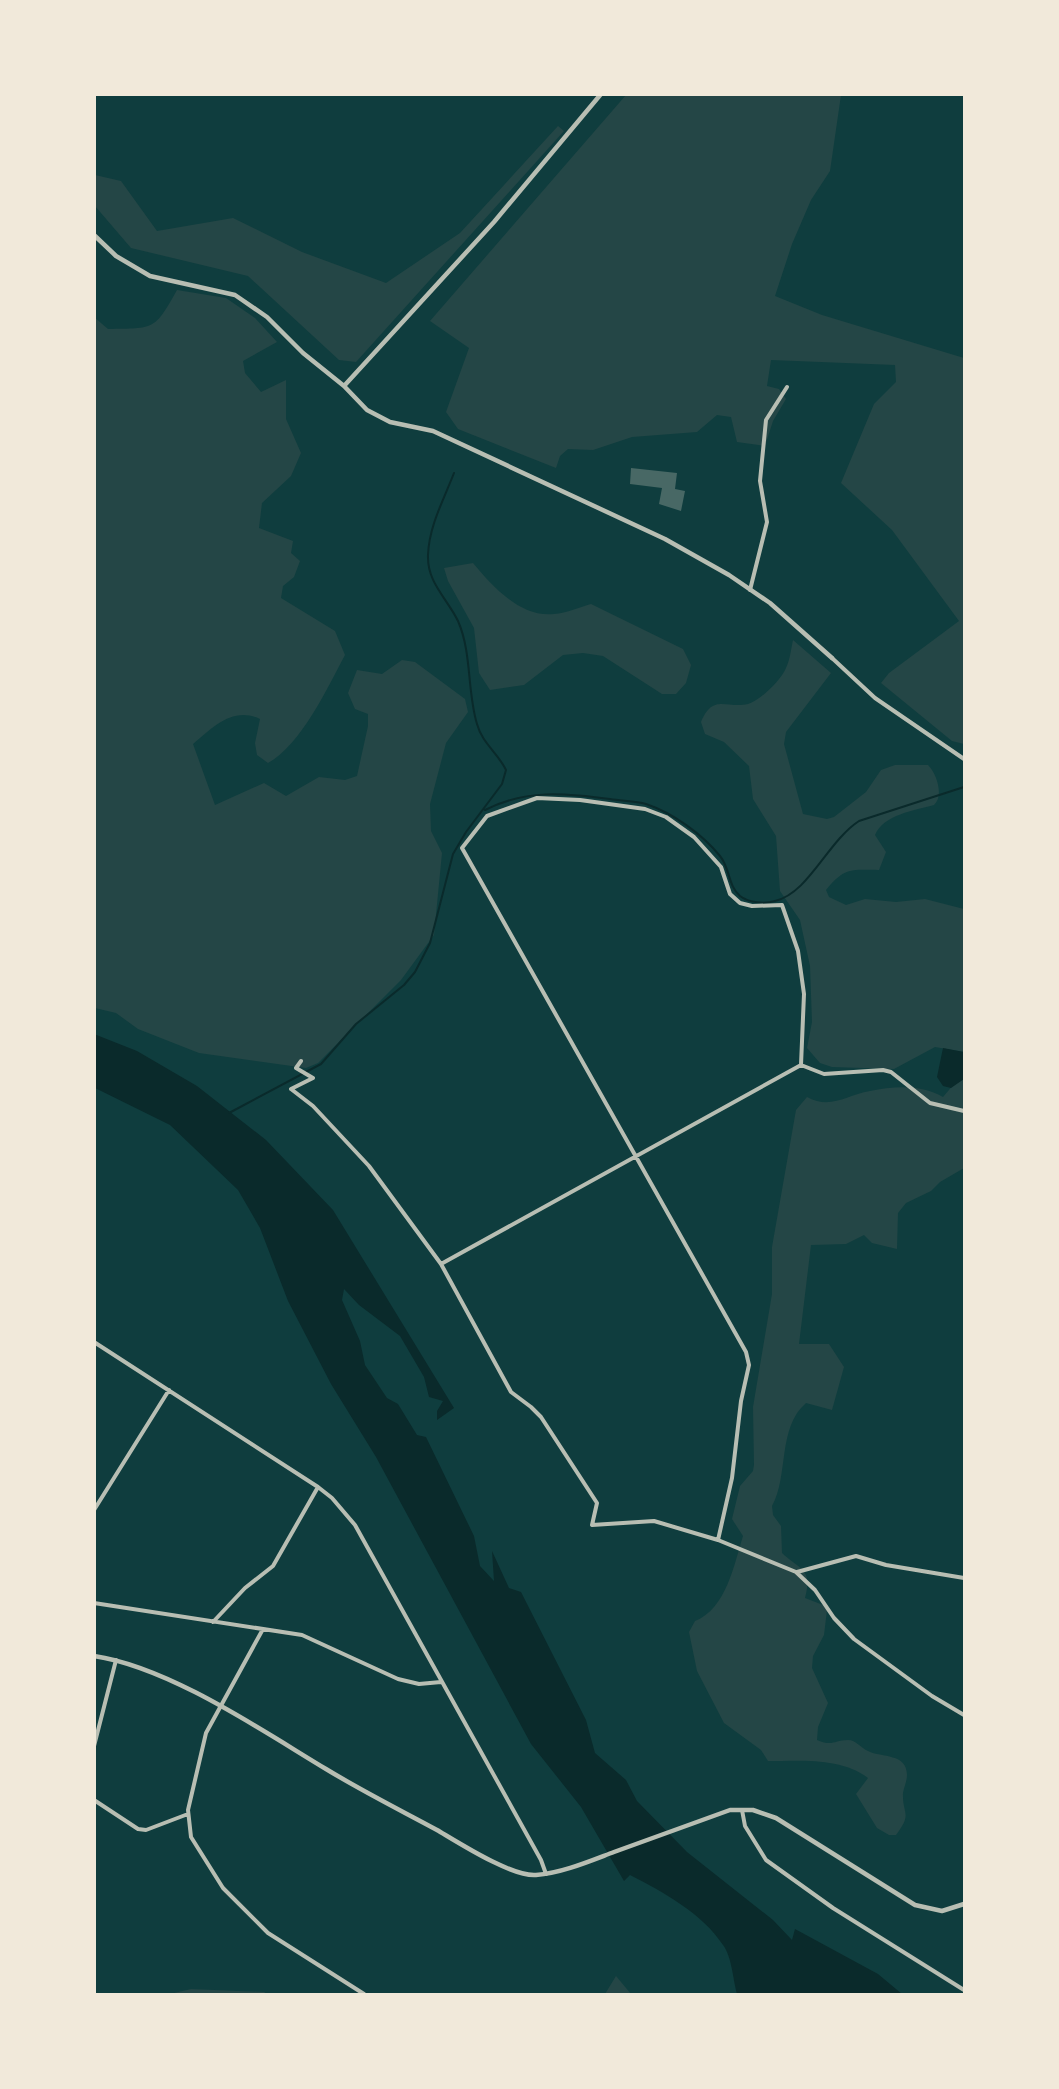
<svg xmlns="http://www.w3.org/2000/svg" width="1059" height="2089" viewBox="0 0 1059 2089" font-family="'Asap Condensed',sans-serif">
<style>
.green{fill:#244646}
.water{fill:#0a2a2b}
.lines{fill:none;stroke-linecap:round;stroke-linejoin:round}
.stream{stroke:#0a2a2b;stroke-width:2}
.building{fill:#486865}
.minor{stroke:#b8beb3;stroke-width:4}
.tertiary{stroke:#b8beb3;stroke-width:4.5}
</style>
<rect width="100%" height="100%" fill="#0f3d3e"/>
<!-- green -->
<path class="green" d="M626 95H841L830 171 811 200 792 244 775 296 822 315 964 358V744L952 741 881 683 889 673 959 621 892 530 841 483 874 404 896 382 895 365 771 360 767 386 779 389 786 399 773 421 765 446 737 442 731 417 717 415 697 432 632 437 593 450 568 449 560 456 556 468 458 429 446 412 469 348 430 321Z
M558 126 564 131 356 362 339 360 248 276 131 248 95 206V175L121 181 157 231 233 218 302 252 386 283 460 233Z
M177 290 226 298 255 318 277 342 243 361 245 373 261 392 286 380V419L301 453 291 476 262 503 259 528 293 541 291 553 300 561 294 577 283 586 281 598 335 631 345 655C328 687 301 745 268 763L257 755 255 743 260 719C233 706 213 727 193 744L215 805 264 783 286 796 319 777 345 780 357 776 368 726V714L355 709 348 693 357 670 382 674 402 660 415 662 465 699 468 712 446 743 430 804 431 831 442 853 434 935 401 980 318 1063 306 1068 199 1053 138 1029 116 1013 95 1008 94 317 108 329C155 328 154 331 177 290Z
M473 563C492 586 521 618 554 614 567 613 580 607 591 604L683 649 691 665 686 683 676 694H662L603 656 583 653 563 655 524 685 490 690 479 673 474 628 448 581 444 568Z
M793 640 831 673 786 732 784 744 803 814 827 819 834 817 866 792 881 770 895 765H928C937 774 944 796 934 805 915 810 883 815 875 835L886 852 879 870C851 870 845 867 826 890L829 897 846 905 865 899 896 902 925 899 964 909V1052L935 1047 894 1069 832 1067 820 1063 807 1048 812 1022 810 966 800 920 780 891 776 836 753 799 749 766 724 742 705 734 701 722C713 693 726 709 748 704 761 700 781 680 786 668 790 660 791 649 793 640Z
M964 1079V1168L940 1182 931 1191 906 1203 898 1213 897 1249 872 1243 864 1235 846 1244 811 1245 799 1344H829L844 1367 832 1410 806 1403C777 1428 789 1476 772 1506L773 1515 781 1526 782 1553C800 1570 813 1568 805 1598L823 1605 827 1610 824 1635 813 1656 812 1668 828 1703 818 1727 817 1740C833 1747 834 1740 848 1740 856 1740 861 1748 868 1751 882 1758 907 1753 907 1775 907 1781 904 1787 903 1793 902 1814 913 1813 896 1835H889L877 1828 856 1794 868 1778C841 1757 800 1761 768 1761L761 1750 724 1723 697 1671 689 1632 695 1621C726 1609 734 1565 743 1536L732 1519 740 1486 753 1471 754 1465 753 1407 772 1294V1247L796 1110 807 1097C831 1110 846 1095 870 1091 894 1086 921 1084 943 1097L954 1084Z
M616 1976 631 1994H605Z
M191 1989 264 1992 267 1994H170Z"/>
<!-- water -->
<path class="water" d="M94 1034 137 1051 197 1086 266 1140 333 1210 454 1408 437 1420V1411L443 1401 429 1397 424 1377 400 1336 359 1305 344 1289 342 1300 360 1341 365 1365 387 1398 398 1404 417 1435 426 1437 474 1536 480 1566 494 1581 492 1551 509 1588 521 1592 586 1720 595 1753 626 1780 637 1801 687 1852 773 1920 792 1940 795 1929 878 1974 902 1994H737C733 1980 732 1957 723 1945 702 1913 663 1892 630 1875L624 1881 581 1807 531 1744 376 1457 331 1384 288 1301 260 1228 238 1190 170 1125 95 1088Z
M943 1048 964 1052V1079L951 1088 943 1086 937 1077Z"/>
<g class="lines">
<!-- stream -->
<path class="stream" d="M485 810C526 789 565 793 610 799 621 801 635 801 646 804 673 813 702 834 720 856 730 868 728 886 740 896 749 903 765 904 775 901 809 893 827 842 859 821L964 787
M229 1113 321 1064 356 1024 404 985 415 972 430 943 453 854 466 832 502 784 506 770C498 753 482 743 477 724 467 691 472 653 458 621 447 598 427 583 428 555 429 526 444 499 454 473"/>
</g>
<!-- building -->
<path class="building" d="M631 468 677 473 675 489 685 491 681 511 659 504 662 488 630 484Z"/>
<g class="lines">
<!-- minor -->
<path class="minor" d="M750 590 767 522 760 481 766 420 787 387
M832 658 875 698 964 759
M301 1061 296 1068 313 1078 291 1089 313 1106 369 1166 441 1264 511 1392 531 1407 541 1417 597 1503 592 1525 654 1521 718 1540 796 1572 815 1590 834 1618 854 1639 932 1696 964 1715
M441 1264 801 1065 824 1074 883 1070 891 1072 930 1103 964 1111
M94 1342 318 1487 332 1498 355 1525 541 1860 546 1874
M94 1510 169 1390
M718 1540 732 1478 741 1401 749 1365 746 1352 462 848 487 816 537 798 580 800 645 809 666 817 694 837 721 867 730 894 740 903 752 906 782 905 798 951 804 994 801 1065
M797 1572 856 1556 886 1565 964 1578
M94 1603 302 1635 398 1679 419 1684 441 1682
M213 1622 245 1588 273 1566 318 1487
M263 1629 206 1733 188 1810 191 1837 223 1888 268 1933 364 1994
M94 1746 116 1660
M94 1800 138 1829 146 1830 188 1814
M742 1810 745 1826 766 1860 833 1908 964 1990"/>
<!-- tertiary -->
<path class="tertiary" d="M94 235 116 256 150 276 235 295 267 317 303 353 344 386 367 410 390 422 433 431 665 539 729 575 770 603 832 658
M344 386 494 222 601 94
M94 1656C169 1667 261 1730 326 1769 362 1791 400 1810 437 1830 459 1843 512 1877 536 1875 562 1873 590 1861 614 1852 653 1838 691 1824 730 1810H753L776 1818 915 1905 942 1911 964 1904"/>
</g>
<!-- border -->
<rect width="1059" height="2089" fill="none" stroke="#f1e9da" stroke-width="192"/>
</svg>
